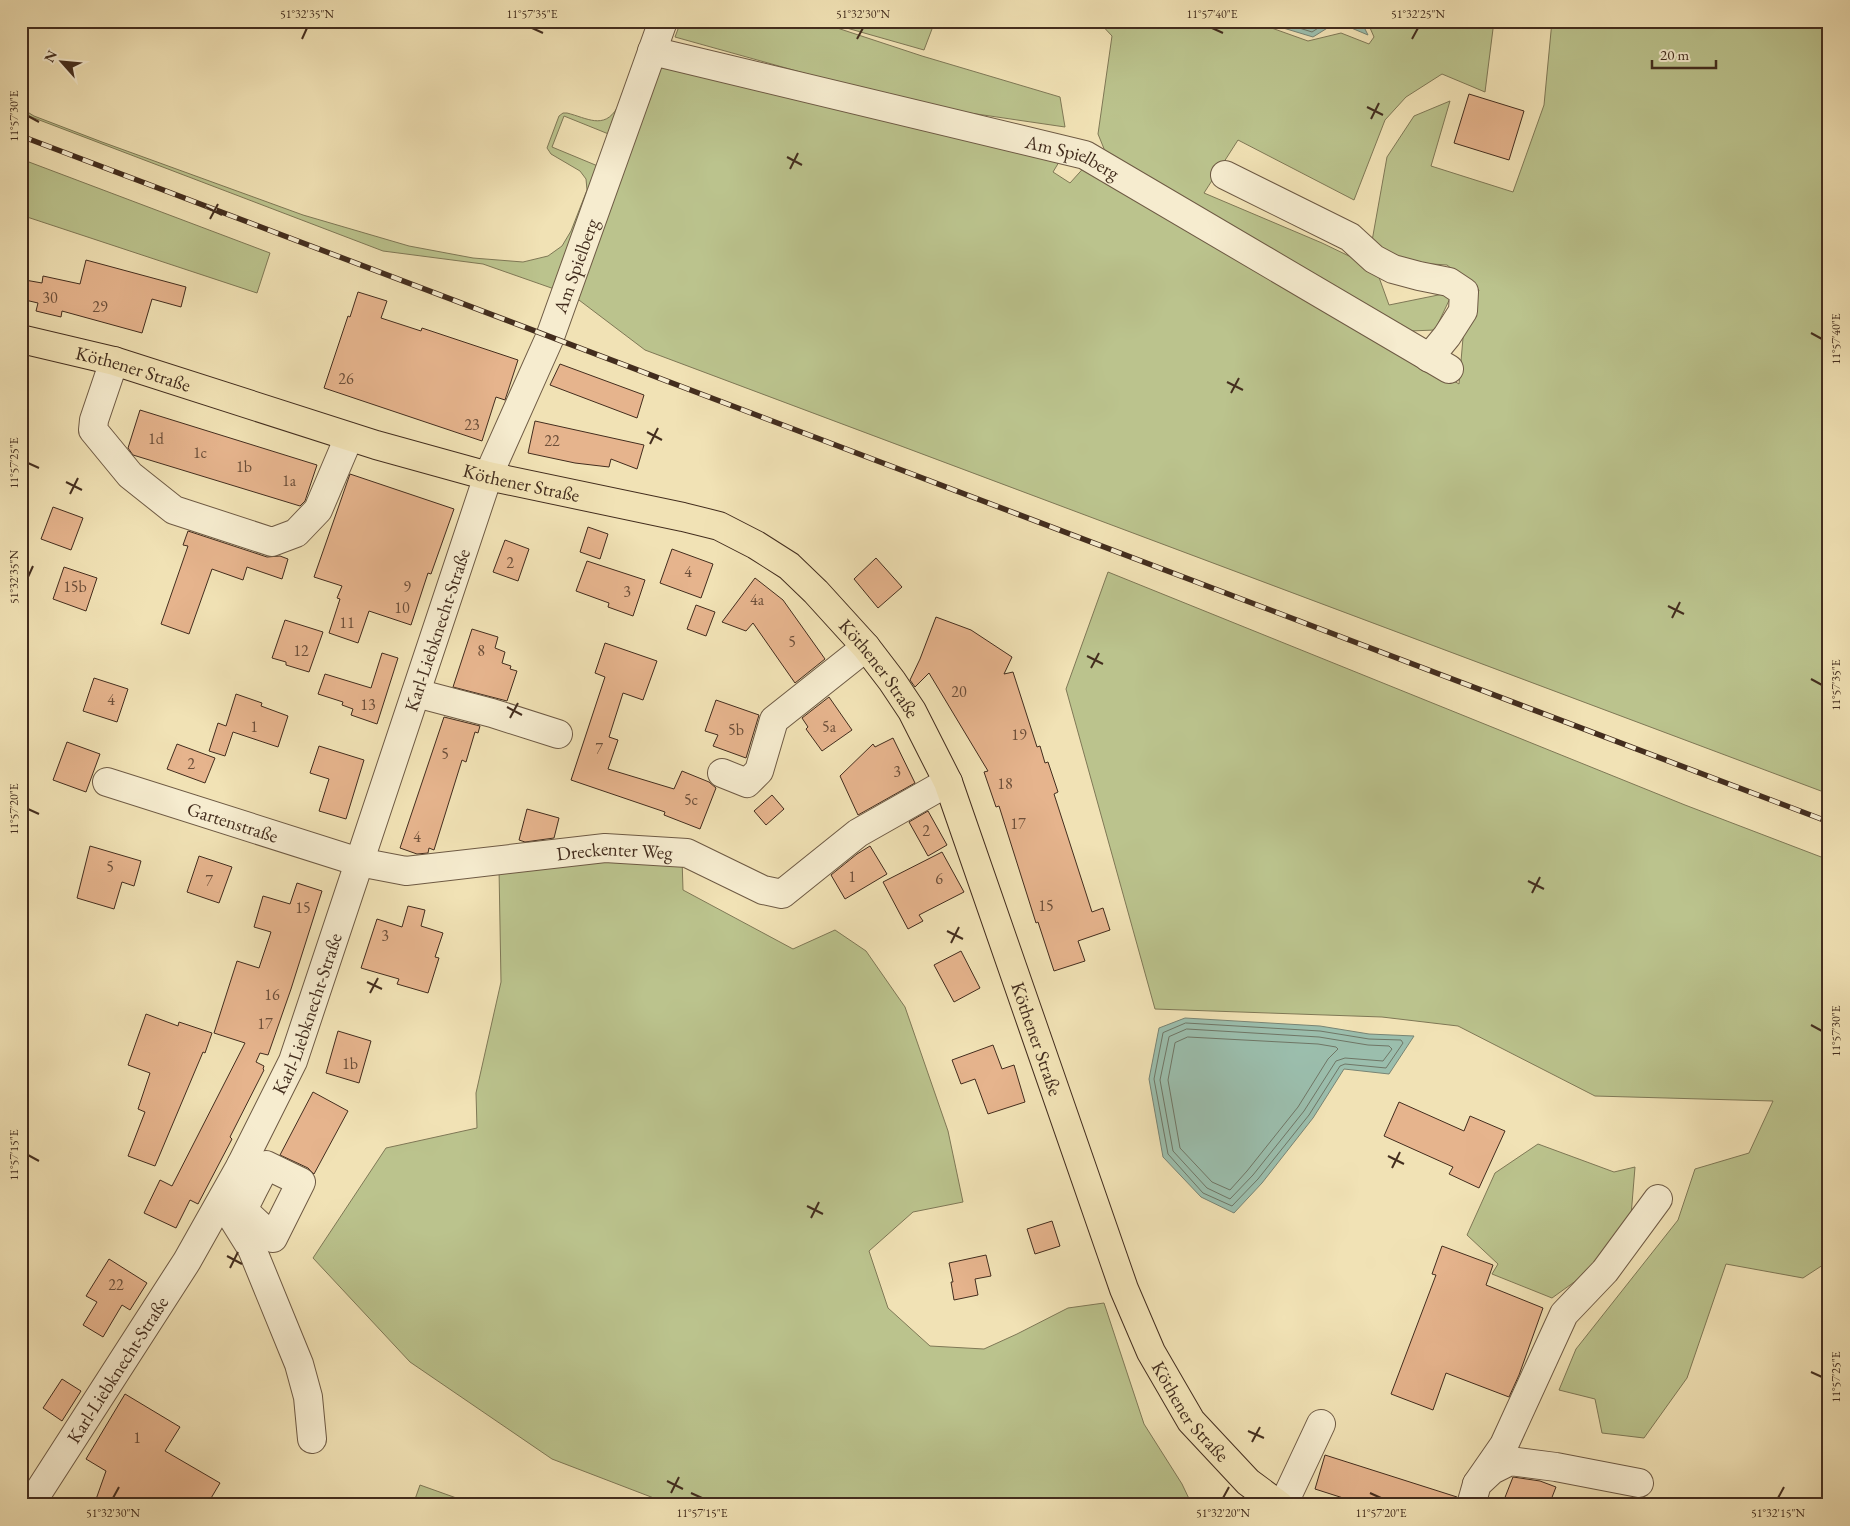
<svg xmlns="http://www.w3.org/2000/svg" width="1850" height="1526" viewBox="0 0 1850 1526" font-family="'EB Garamond',serif">
<style>
.green{fill:#bbc38d;stroke:#7f7856}
.water{fill:#9bbead;stroke:#788474}
.lines{fill:none;stroke-linecap:round;stroke-linejoin:round}
.shore{stroke:#6f7666;stroke-width:1}
.stream{stroke:#788474;stroke-width:6}
.building{fill:#e6b48d;stroke:#432d1e}
.minor-casing{stroke:#6e5a44;stroke-width:30}
.major-casing{stroke:#432d1e;stroke-width:30}
.minor{stroke:#f6eccf;stroke-width:28}
.major{stroke:#f1e2b5;stroke-width:28}
.rail-casing{stroke:#432d1e;stroke-width:5.5}
.rail{stroke:#f6eccf;stroke-width:4;stroke-dasharray:11;stroke-linecap:butt}
.ticks{fill:none;stroke:#432d1e;stroke-width:2}
.labels{text-anchor:middle;stroke-width:4;stroke-linejoin:round;paint-order:stroke}
.number-label{font-size:16px;fill:#6c4f3a}
.street-label{font-size:19px;fill:#432d1e;stroke:#f6eccf}
.neatline{fill:none;stroke:#432d1e;stroke-width:2}
.ticks-label{font-size:12px;text-anchor:middle;fill:#432d1e}
</style>
<rect width="100%" height="100%" fill="#f1e2b5"/>
<filter id="stains"><feTurbulence type="fractalNoise" baseFrequency=".004" numOctaves="4"/><feColorMatrix values="0 0 0 0 .2 0 0 0 0 .09 0 0 0 0 .02 0 0 0 .5 -.17"/></filter>
<radialGradient id="worn" r=".72"><stop offset=".6" stop-color="#630" stop-opacity="0"/><stop offset="1" stop-color="#630" stop-opacity=".3"/></radialGradient>
<!-- green -->
<path class="green" d="M681 21H816L922 56 1060 97 1065 127 922 106 675 37Z
M822 21H935L924 50Z
M1098 21H1252L1308 41 1341 33 1369 44 1374 37 1367 21H1494L1485 92 1442 74 1406 97 1385 120 1354 200 1238 140 1204 193 1322 243 1376 269 1389 305 1453 292 1435 330 1410 331 1109 161 1098 134 1112 36Z
M1552 21H1829V766L1824 770 1829 772V794L645 350 575 297 653 75 667 64 1062 157 1053 172 1070 183 1089 162 1459 384 1463 338 1479 290 1447 265 1388 261 1372 241 1387 157 1414 116 1450 101 1431 166 1513 192 1544 105Z
M21 108 34 116 102 142 303 215 409 246 473 258 523 262 548 256 562 246 571 231 587 190 586 179 580 171 551 154 547 148 559 116 563 113H567C587 118 604 130 617 108L616 137 564 116 552 147 605 169 560 291 483 264 383 251 21 113Z
M21 159 270 253 257 293 21 215Z
M1108 572 1685 805 1829 860V1261L1803 1278 1726 1264 1687 1378 1644 1438 1602 1433 1595 1399 1559 1390 1576 1349 1678 1220 1695 1169 1749 1153 1773 1101 1595 1096 1458 1026 1382 1017 1155 1009 1066 689Z
M682 858 683 890 793 949 835 930 866 951 905 1007 948 1131 963 1202 913 1212 869 1251 888 1308 930 1346 984 1349 1017 1334 1068 1308 1104 1303 1144 1424 1182 1484 1192 1505H672L552 1459 410 1362 313 1258 386 1148 477 1128 476 1093 501 982 499 868Z
M1538 1144 1614 1172 1635 1167 1631 1216 1595 1267 1552 1298 1492 1274 1498 1264 1467 1235 1495 1173Z
M420 1485 476 1505H413Z"/>
<!-- water -->
<path class="water" d="M1260 21H1361L1368 35 1337 22 1313 37Z
M1185 1018 1320 1026 1369 1034 1414 1036 1389 1074 1344 1069 1313 1118 1262 1183 1234 1213 1201 1197 1163 1157 1149 1079 1159 1028Z"/>
<g class="lines">
<!-- shore -->
<path class="shore" d="M1277 21 1312 32 1329 21
M1186 1023 1320 1031 1369 1039 1401 1040 1403 1043 1386 1068 1345 1064 1340 1066 1309 1115 1258 1179 1232 1206 1203 1193 1168 1154 1154 1079 1163 1033Z
M1187 1029 1319 1037 1368 1045 1389 1046 1392 1049 1383 1061 1345 1058 1336 1061 1304 1111 1253 1175 1230 1199 1207 1188 1173 1151 1160 1080 1169 1037Z
M1188 1037 1318 1044 1336 1047 1338 1049 1328 1059 1298 1107 1247 1171 1230 1190 1212 1182 1180 1148 1168 1080 1175 1043Z"/>
<!-- stream -->
<path class="stream" d="M21 815 25 836 26 961 23 1030 21 1311"/>
</g>
<!-- building -->
<path class="building" d="M1469 94 1524 111 1509 160 1454 143Z
M86 260 186 287 181 307 152 299 142 333 62 311 61 317 36 311 38 303 21 299 25 280 42 283 43 276 80 284Z
M358 292 387 301 381 318 421 331 422 328 518 360 505 400 496 397 482 441 324 388 348 316 350 317Z
M560 364 644 395 637 418 550 385Z
M140 410 317 465 305 501 300 506 133 455 128 448Z
M535 421 644 445 637 469 611 459 609 467 575 463 528 453Z
M350 474 454 509 431 574 428 573 411 625 369 611 358 643 329 633 340 599 337 598 342 586 314 577Z
M53 507 83 518 71 550 41 539Z
M588 527 608 534 600 559 580 552Z
M188 531 267 557 280 556 288 559 282 579 247 567 243 580 212 569 189 634 161 624 188 546 183 545Z
M505 540 529 549 518 581 493 572Z
M672 549 713 564 701 598 660 583Z
M876 558 902 587 878 608 854 579Z
M587 561 645 580 633 616 608 607 609 603 576 591Z
M64 567 97 578 86 611 53 599Z
M755 578 783 600 825 659 795 683 753 623 746 631 722 622Z
M696 605 715 612 706 636 687 629Z
M936 617 971 630 1012 657 1004 674 1013 672 1037 747 1040 746 1045 763 1048 762 1058 792 1054 794 1092 912 1103 908 1110 930 1078 941 1085 961 1054 971 1038 922 1036 923 999 806 996 807 984 772 988 771 929 673 915 687 910 680 920 659Z
M285 620 323 632 309 672 286 665V662L272 658Z
M472 629 498 637 495 648 505 652 502 663 511 666 510 669 517 671 507 701 453 687Z
M605 643 657 661 643 700 623 693 609 737 618 740 608 769 674 789 682 771 709 782 716 788 700 829 664 815 665 812 571 780 605 677 595 673Z
M382 653 398 658 377 724 351 715 353 709 342 705 343 702 318 694 325 674 371 688Z
M94 678 128 689 117 722 83 711Z
M236 694 262 703 261 706 288 716 278 747 233 732 225 756 209 751 218 723 226 726Z
M829 697 852 730 822 751 806 729 808 727 802 718Z
M716 700 759 715 746 758 713 746 718 735 705 731Z
M444 717 480 726 478 733 475 732 466 762 462 760 434 850 429 848 428 853 417 854 400 848Z
M893 738 915 783 858 815 840 776 873 744 875 747Z
M67 742 100 754 86 792 53 780Z
M177 744 215 758 205 783 167 769Z
M319 746 364 760 346 819 319 811 329 779 310 773Z
M772 795 784 809 766 825 754 811Z
M527 809 559 818 554 838 525 842 519 840Z
M928 811 947 845 928 856 909 822Z
M90 846 141 861 134 886 122 882 114 909 77 898Z
M870 846 887 874 845 899 831 875 857 854Z
M942 852 964 892 919 915 923 921 908 929 883 882Z
M199 856 232 867 219 903 187 892Z
M297 883 322 891 291 989 268 1055 260 1053 256 1062 264 1066 263 1069 264 1070 230 1137 232 1139 198 1204 190 1200 176 1228 144 1213 160 1180 172 1186 245 1043 214 1033 237 961 259 968 271 932 254 927 263 896 290 904Z
M408 906 425 910 421 926 443 933 435 957 439 958 428 993 397 984 399 979 361 968 377 919 402 927Z
M961 951 980 988 954 1002 934 965Z
M146 1014 178 1026 179 1022 212 1033 205 1053 203 1052 155 1166 128 1156 145 1112 138 1109 150 1073 128 1065Z
M338 1031 371 1041 359 1083 326 1073Z
M993 1045 1002 1069 1014 1065 1025 1102 988 1114 975 1079 961 1084 952 1060Z
M313 1092 348 1111 314 1174 308 1168 280 1155Z
M1399 1102 1464 1131 1470 1116 1505 1131 1479 1188 1449 1174 1453 1167 1384 1136Z
M1052 1221 1060 1246 1035 1254 1027 1229Z
M1442 1246 1493 1265 1486 1285 1543 1308 1519 1375 1509 1397 1446 1373 1433 1410 1391 1394 1436 1275 1432 1274Z
M986 1255 991 1276 975 1279 978 1295 954 1300 951 1282H953L949 1263Z
M109 1259 147 1283 130 1310 122 1305 103 1337 83 1325 97 1302 86 1296Z
M62 1379 81 1391 62 1421 43 1408Z
M125 1394 180 1427 165 1451 220 1483 207 1505H94L106 1471 86 1459Z
M1325 1455 1457 1497 1456 1505H1365L1315 1489Z
M1513 1477 1540 1481 1556 1487 1549 1505H1502Z"/>
<g class="lines">
<defs>
<g id="minor">
<path id="s1" d="M652 51 1085 155 1449 369"/>
<path d="M1225 175 1350 237 1374 259 1393 269 1419 276 1449 282 1464 292 1463 311 1447 336 1429 358"/>
<path d="M114 361 94 420 93 430 130 475 174 510 272 542 296 533 318 510 349 437"/>
<path d="M416 693 492 713 558 734"/>
<path d="M722 773 747 783 759 771 774 720 866 647"/>
<path id="s2" d="M107 782 359 862 406 871 605 848 687 853 763 890 782 894 858 833 948 782"/>
<path d="M241 1165 254 1188 266 1165 301 1182 273 1238 243 1210 254 1188"/>
<path d="M222 1201 252 1249 299 1364 308 1397 312 1439"/>
<path d="M1477 1484 1504 1445 1564 1314 1605 1271 1658 1199"/>
<path id="s3" d="M30 1505 187 1261 241 1165 293 1061 488 476 550 337 663 21"/>
<path d="M1283 1505 1321 1424"/>
<path d="M1471 1505 1477 1484 1492 1470 1510 1461 1556 1467 1639 1483"/>
</g>
<g id="major">
<path id="s4" d="M21 339 114 361 376 445 488 476 683 517 719 526 756 545 789 566 816 592 866 647 892 681 912 711 948 782 1124 1289 1151 1352 1191 1421 1248 1482 1279 1505"/>
</g>
</defs>
<!-- minor casing -->
<use href="#minor" class="minor-casing"/>
<!-- major casing -->
<use href="#major" class="major-casing"/>
<!-- minor -->
<use href="#minor" class="minor"/>
<!-- major -->
<use href="#major" class="major"/>
<defs>
<path id="rail" d="M21 136 1829 822"/>
</defs>
<!-- rail casing -->
<use href="#rail" class="rail-casing"/>
<!-- rail -->
<use href="#rail" class="rail"/>
</g>
<!-- ticks -->
<path class="ticks" d="M532 28 543 33M1212 28 1223 33M302 39 307 28M857 39 863 28M1412 39 1418 28M1367 107 1383 115M28 116 39 122M1371 119 1379 103M787 157 802 165M790 169 798 153M206 207 222 215M210 219 218 204M1811 333 1822 339M1227 382 1243 390M1231 393 1239 378M647 432 662 440M650 444 658 428M28 463 39 468M66 482 82 490M70 494 78 478M28 577 33 566M1668 606 1684 614M1672 618 1680 602M1087 656 1103 664M1091 668 1099 653M1811 679 1822 685M507 707 522 715M510 718 518 703M28 809 39 814M1528 881 1544 889M1532 893 1540 877M947 931 963 939M951 943 959 927M367 982 382 989M370 993 378 978M1811 1025 1822 1031M28 1155 39 1161M1388 1156 1404 1164M1392 1168 1400 1152M807 1206 823 1214M811 1218 819 1202M227 1256 242 1264M230 1268 238 1252M1811 1372 1822 1377M1248 1431 1264 1438M1252 1442 1260 1427M667 1481 683 1489M671 1493 679 1477M691 1493 702 1498M1370 1493 1381 1498M113 1498 119 1487M1223 1498 1229 1487M1778 1498 1784 1487"/>
<g class="labels">
<!-- number labels -->
<g class="number-label">
<text x="50" y="303">30</text>
<text x="100" y="312">29</text>
<text x="346" y="384">26</text>
<text x="472" y="430">23</text>
<text x="156" y="444">1d</text>
<text x="552" y="446">22</text>
<text x="200" y="458">1c</text>
<text x="244" y="472">1b</text>
<text x="289" y="486">1a</text>
<text x="510" y="568">2</text>
<text x="688" y="577">4</text>
<text x="75" y="592">15b</text>
<text x="407" y="592">9</text>
<text x="627" y="597">3</text>
<text x="757" y="605">4a</text>
<text x="402" y="613">10</text>
<text x="347" y="628">11</text>
<text x="792" y="647">5</text>
<text x="301" y="656">12</text>
<text x="481" y="656">8</text>
<text x="959" y="697">20</text>
<text x="111" y="705">4</text>
<text x="368" y="710">13</text>
<text x="254" y="732">1</text>
<text x="829" y="732">5a</text>
<text x="736" y="735">5b</text>
<text x="1019" y="740">19</text>
<text x="599" y="754">7</text>
<text x="445" y="759">5</text>
<text x="191" y="769">2</text>
<text x="897" y="777">3</text>
<text x="1005" y="789">18</text>
<text x="691" y="805">5c</text>
<text x="1018" y="829">17</text>
<text x="926" y="836">2</text>
<text x="417" y="842">4</text>
<text x="110" y="872">5</text>
<text x="852" y="882">1</text>
<text x="939" y="884">6</text>
<text x="209" y="886">7</text>
<text x="1046" y="911">15</text>
<text x="303" y="913">15</text>
<text x="385" y="941">3</text>
<text x="272" y="1000">16</text>
<text x="265" y="1029">17</text>
<text x="350" y="1069">1b</text>
<text x="116" y="1290">22</text>
<text x="137" y="1443">1</text>
</g>
<!-- street labels -->
<g class="street-label">
<text dy="7" stroke="none"><textPath href="#s1" startOffset="434">Am Spielberg</textPath></text>
<text dy="7" stroke="none"><textPath href="#s3" startOffset="1361">Am Spielberg</textPath></text>
<text dy="7" stroke="none"><textPath href="#s4" startOffset="116">Köthener Straße</textPath></text>
<text dy="7" stroke="none"><textPath href="#s4" startOffset="521">Köthener Straße</textPath></text>
<text dy="7" stroke="none"><textPath href="#s3" startOffset="971">Karl-Liebknecht-Straße</textPath></text>
<text dy="7" stroke="none"><textPath href="#s4" startOffset="941">Köthener Straße</textPath></text>
<text dy="7" stroke="none"><textPath href="#s2" startOffset="132">Gartenstraße</textPath></text>
<text dy="7" stroke="none"><textPath href="#s2" startOffset="522">Dreckenter Weg</textPath></text>
<text dy="7" stroke="none"><textPath href="#s3" startOffset="566">Karl-Liebknecht-Straße</textPath></text>
<text dy="7" stroke="none"><textPath href="#s4" startOffset="1346">Köthener Straße</textPath></text>
<text dy="7" stroke="none"><textPath href="#s3" startOffset="161">Karl-Liebknecht-Straße</textPath></text>
<text dy="7" stroke="none"><textPath href="#s4" startOffset="1751">Köthener Straße</textPath></text>
</g>
</g>
<!-- margin -->
<rect width="1850" height="1526" fill="none" stroke="#f1e2b5" stroke-width="55"/>
<!-- north arrow -->
<g transform="translate(62 62) rotate(297)" stroke="#f6eccf" stroke-width="4" paint-order="stroke">
<path d="M0-4L9 19L0 12L-9 19Z" fill="#432d1e"/>
<text y="-8" font-size="14" font-weight="bold" text-anchor="middle" fill="#432d1e">N</text>
</g>
<!-- scale -->
<path d="M1652 60v8h64v-8" fill="none" stroke="#432d1e" stroke-width="2.5"/>
<text x="1660" y="60" font-size="15" fill="#432d1e" stroke="#f6eccf" stroke-width="4" paint-order="stroke">20 m</text>
<rect x="28" y="28" width="1794" height="1470" class="neatline"/>
<g class="ticks-label">
<text x="307" y="18">51°32'35"N</text>
<text x="532" y="18">11°57'35"E</text>
<text x="863" y="18">51°32'30"N</text>
<text x="1212" y="18">11°57'40"E</text>
<text x="1418" y="18">51°32'25"N</text>
<text transform="translate(14 116) rotate(-90)" y="4">11°57'30"E</text>
<text transform="translate(1836 339) rotate(-90)" y="4">11°57'40"E</text>
<text transform="translate(14 463) rotate(-90)" y="4">11°57'25"E</text>
<text transform="translate(14 577) rotate(-90)" y="4">51°32'35"N</text>
<text transform="translate(1836 685) rotate(-90)" y="4">11°57'35"E</text>
<text transform="translate(14 809) rotate(-90)" y="4">11°57'20"E</text>
<text transform="translate(1836 1031) rotate(-90)" y="4">11°57'30"E</text>
<text transform="translate(14 1155) rotate(-90)" y="4">11°57'15"E</text>
<text transform="translate(1836 1377) rotate(-90)" y="4">11°57'25"E</text>
<text x="113" y="1517">51°32'30"N</text>
<text x="702" y="1517">11°57'15"E</text>
<text x="1223" y="1517">51°32'20"N</text>
<text x="1381" y="1517">11°57'20"E</text>
<text x="1778" y="1517">51°32'15"N</text>
</g>
<rect width="100%" height="100%" filter="url(#stains)"/>
<rect width="100%" height="100%" fill="url(#worn)"/>
</svg>
